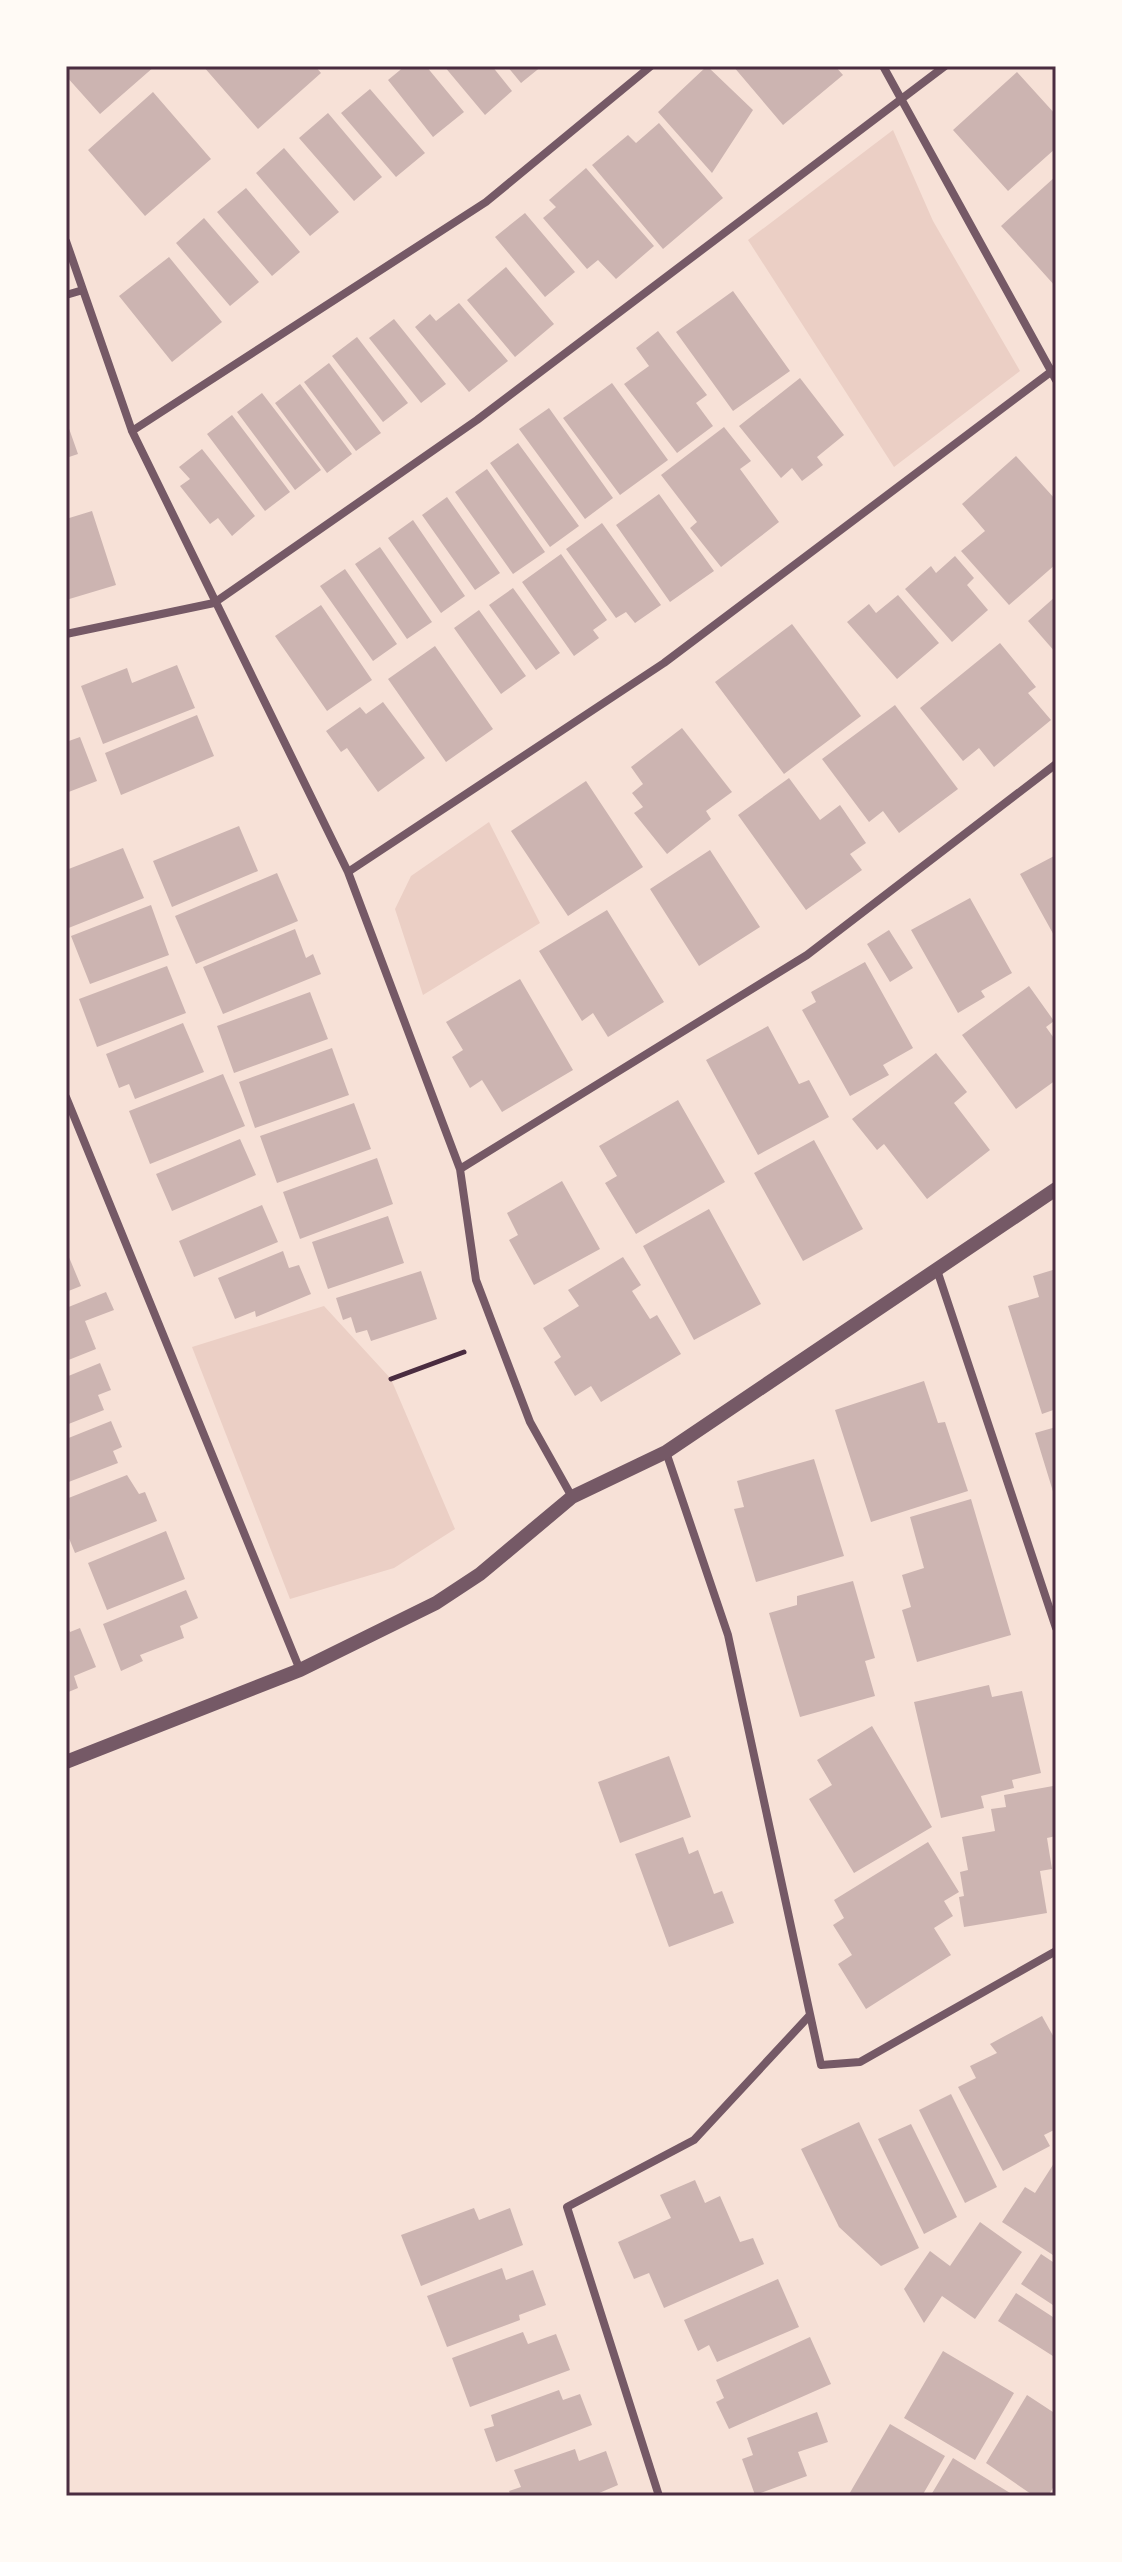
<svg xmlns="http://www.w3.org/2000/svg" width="1122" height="2562" viewBox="0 0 1122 2562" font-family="'Exo 2',sans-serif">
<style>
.green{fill:#ebcfc5}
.building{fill:#ccb4b1}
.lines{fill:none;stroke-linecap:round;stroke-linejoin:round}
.path{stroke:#4a2c40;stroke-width:5}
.minor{stroke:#755966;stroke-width:8}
.tertiary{stroke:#755966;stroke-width:14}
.neatline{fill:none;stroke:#4a2c40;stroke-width:3}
</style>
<rect width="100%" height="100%" fill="#f7e1d7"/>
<!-- green -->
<path class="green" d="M893 130 933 221 1020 371 894 467 748 240Z
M489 822 540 923 423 995 395 909 411 876Z
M324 1306 391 1379 455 1529 394 1568 290 1599 192 1347Z"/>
<!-- building -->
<path class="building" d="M66 66H155L100 114 66 76Z
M203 66H315L321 73 258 129Z
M405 66H426L464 112 433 137 388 80Z
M444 66H492L512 91 485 115Z
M507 66H542L521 83Z
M707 66 753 110 712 173 658 112Z
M733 66H835L843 75 783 125Z
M1017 72 1056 115V148L1008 191 953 130Z
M370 89 425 153 396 177 341 113Z
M153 92 211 159 145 216 88 150Z
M328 113 382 177 354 201 299 138Z
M659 123 723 198 663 249 592 165 628 135 636 143Z
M284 148 339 212 310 236 256 173Z
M586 168 654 246 616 279 598 260 587 269 543 218 556 207 549 200Z
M1056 176V287L1001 226Z
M246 188 300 252 272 276 217 212Z
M525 213 575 272 545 297 495 237Z
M204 218 259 282 230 306 176 243Z
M169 257 222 322 172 362 119 296Z
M506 267 554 324 515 357 467 300Z
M733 291 790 371 733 411 676 332Z
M459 303 508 361 469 392 415 327 430 314 436 321Z
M394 319 446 384 421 403 369 338Z
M658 331 707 395 696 403 713 426 677 453 624 384 649 366 636 348Z
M357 337 408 403 383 422 332 356Z
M329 363 381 433 356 451 304 382Z
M800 378 844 435 817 457 823 465 802 481 792 468 781 478 739 426Z
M612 383 668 460 620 495 563 418Z
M300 384 352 454 327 473 275 403Z
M262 393 321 470 295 490 237 412Z
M549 408 613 498 585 519 519 429Z
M232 415 290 492 265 511 207 434Z
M66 420 78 454 66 458Z
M724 427 751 461 740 469 779 522 721 567 690 528 697 522 661 475Z
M518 443 579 526 550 547 490 463Z
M202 449 255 516 232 536 218 518 210 524 180 486 190 479 179 467Z
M1016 456 1056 500V564L1009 605 961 551 985 531 962 504Z
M487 469 545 552 513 574 455 492Z
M659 494 714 571 670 602 616 525Z
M447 497 500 573 475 590 422 515Z
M92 511 116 585 66 600V519Z
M413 520 465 596 441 613 388 538Z
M602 523 661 605 635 623 626 612 616 618 566 549Z
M380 547 432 622 407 639 355 564Z
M561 554 607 620 593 630 599 638 574 656 522 582Z
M955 556 974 578 967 585 988 610 952 642 905 589 931 566 936 573Z
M345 569 397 644 373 661 320 586Z
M513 588 560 653 536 670 489 605Z
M898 595 939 643 897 679 847 622 869 604 876 613Z
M1056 596V653L1028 621Z
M321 605 372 680 327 711 275 636Z
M479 610 526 676 501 694 454 628Z
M792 624 861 716 784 774 715 682Z
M1000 643 1036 687 1028 693 1051 720 994 767 979 748 963 761 920 708Z
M435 646 493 729 446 762 388 679Z
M177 665 195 708 103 744 81 686 127 668 132 683Z
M383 702 425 758 378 792 347 748 341 752 326 731 360 707 366 714Z
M895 705 958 789 899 833 883 811 869 822 822 759Z
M197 715 214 756 121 795 105 753Z
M682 728 732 792 706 811 711 819 667 854 634 813 643 807 632 793 643 784 631 767Z
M80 737 97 781 66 793V742Z
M789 778 820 820 840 805 866 843 850 854 862 870 806 910 738 815Z
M586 781 643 867 568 916 511 831Z
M239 826 258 871 172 907 153 861Z
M123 848 144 898 66 929V870Z
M710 850 760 927 699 966 650 889Z
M1056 855V939L1020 874Z
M277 873 298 921 196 964 175 916Z
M970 898 1012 973 981 991 985 997 958 1013 911 930Z
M151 905 169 955 90 984 71 936Z
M607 910 664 1002 608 1037 593 1013 582 1021 539 951Z
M295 929 306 958 313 954 321 974 223 1014 203 967Z
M889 930 913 968 890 982 867 944Z
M865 962 913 1048 883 1065 889 1075 850 1096 802 1010 816 1002 811 992Z
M167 966 186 1013 97 1047 79 999Z
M520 979 573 1070 502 1112 482 1080 470 1088 452 1057 463 1050 446 1022Z
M1029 986 1054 1021 1046 1027 1056 1041V1080L1016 1109 962 1035Z
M310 992 328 1039 234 1073 217 1026Z
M183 1023 204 1072 135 1099 129 1084 119 1088 106 1054Z
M768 1026 799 1084 809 1080 829 1117 758 1155 706 1060Z
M332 1048 349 1095 255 1128 239 1082Z
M936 1053 967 1092 954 1103 990 1150 927 1199 884 1144 877 1150 852 1119Z
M223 1074 245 1126 150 1164 129 1111Z
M678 1100 725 1182 636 1234 605 1183 617 1176 599 1146Z
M354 1103 371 1149 277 1183 260 1136Z
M240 1139 256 1175 172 1211 156 1174Z
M814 1140 863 1229 803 1261 754 1173Z
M377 1158 393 1204 300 1239 283 1192Z
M562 1181 600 1249 534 1285 509 1240 518 1235 507 1213Z
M262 1205 278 1242 194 1277 179 1241Z
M709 1209 761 1304 694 1340 643 1246Z
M388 1216 404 1263 328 1289 312 1242Z
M66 1250 81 1286 66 1292Z
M283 1251 289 1268 299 1265 311 1294 256 1317 255 1311 235 1319 218 1278Z
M623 1257 641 1285 632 1291 650 1319 657 1315 681 1354 601 1402 591 1386 575 1396 554 1362 561 1357 543 1328 579 1306 568 1290Z
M1056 1269V1409L1042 1414 1008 1306 1039 1297 1033 1276Z
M421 1271 437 1319 371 1341 367 1330 356 1333 351 1317 343 1320 336 1298Z
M106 1292 114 1310 85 1321 96 1349 66 1361V1308Z
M100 1363 111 1390 98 1395 104 1410 66 1425V1377Z
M924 1381 938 1423 945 1422 968 1491 871 1522 835 1410Z
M111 1421 122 1447 113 1451 118 1463 66 1483V1439Z
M1056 1427V1498H1055L1035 1433Z
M814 1459 844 1556 756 1582 734 1509 744 1507 737 1481Z
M127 1475 139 1494 145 1492 157 1521 75 1553 66 1531V1499Z
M971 1499 1011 1635 917 1662 902 1610 911 1607 902 1575 924 1568 910 1517Z
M166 1531 185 1579 107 1610 88 1563Z
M853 1581 875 1658 865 1661 875 1696 800 1717 769 1613 797 1605V1596Z
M186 1590 198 1618 180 1626 184 1638 140 1655 143 1661 121 1671 103 1624Z
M66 1623 70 1632 80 1628 96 1667 74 1676 78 1688 66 1693Z
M989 1685 992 1697 1022 1691 1041 1773 1012 1780 1014 1788 981 1796 984 1808 941 1818 914 1702Z
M872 1726 932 1827 854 1873 809 1799 832 1785 817 1760Z
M669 1756 691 1817 620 1843 598 1782Z
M1053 1786 1056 1836 1047 1838 1052 1869 1040 1871 1047 1913 964 1927 959 1897 964 1896 960 1872 968 1870 962 1837 995 1831 991 1809 1006 1807 1004 1795Z
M683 1837 689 1854 698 1850 714 1894 722 1891 734 1923 669 1947 635 1854Z
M928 1842 959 1892 944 1901 953 1916 934 1928 951 1955 866 2009 838 1964 852 1955 833 1925 844 1918 834 1900Z
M1042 2016 1056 2041V2129L1044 2135 1050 2146 1003 2171 958 2087 976 2078 970 2066 997 2053 990 2044Z
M951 2094 997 2187 965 2203 919 2110Z
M859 2122 919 2248 881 2266 839 2227 801 2149Z
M911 2124 957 2217 924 2234 878 2139Z
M1056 2160V2257L1002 2222 1025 2187 1035 2193Z
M695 2180 705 2203 720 2196 740 2242 753 2238 764 2264 664 2308 649 2273 634 2279 618 2242 671 2218 660 2195Z
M474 2208 479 2220 510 2208 523 2245 421 2286 401 2235Z
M980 2222 1022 2252 975 2319 942 2296 924 2323 904 2289 930 2251 950 2266Z
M1041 2254 1056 2264V2307L1021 2284Z
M502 2268 506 2280 533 2270 546 2305 519 2315 520 2320 447 2347 427 2296Z
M778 2279 799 2327 717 2362 709 2345 698 2351 684 2320Z
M1016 2293 1056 2319V2358L998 2321Z
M523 2332 528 2344 556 2334 570 2370 470 2407 452 2358Z
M810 2337 831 2384 729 2429 716 2402 724 2398 716 2380Z
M943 2351 1014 2393 975 2460 904 2418Z
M559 2390 563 2400 580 2394 592 2425 496 2462 484 2429 494 2426 491 2415Z
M1027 2395 1056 2414V2483L1048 2496H1034L986 2463Z
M817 2412 828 2442 798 2452 807 2476 755 2495 742 2459 753 2455 747 2438Z
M890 2424 945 2456 922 2496H848Z
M575 2449 579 2461 606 2451 618 2485 592 2496H511L509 2491 521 2487 514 2470Z
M953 2458 1015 2496 931 2495Z"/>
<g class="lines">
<!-- path -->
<path class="path" d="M391 1379 464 1352"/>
<!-- minor -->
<path class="minor" d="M883 66 1056 380
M66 241 132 431 348 872 460 1169 476 1280 530 1422 572 1497
M66 295 83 290
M132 431 486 202 651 66
M66 634 214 603 477 420 945 66
M348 872 664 663 1056 368
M66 1097 300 1670
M460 1169 807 955 1056 764
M937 1270 1056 1628
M666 1452 728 1635 821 2065 860 2062 1056 1951
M659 2496 567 2207 694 2140 810 2015"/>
<!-- tertiary -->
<path class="tertiary" d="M66 1762 300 1670 436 1603 480 1574 572 1497 666 1452 1056 1189"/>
</g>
<!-- border -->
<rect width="1122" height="2562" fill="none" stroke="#fffaf5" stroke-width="136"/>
<rect x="68" y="68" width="986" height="2426" class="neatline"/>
</svg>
